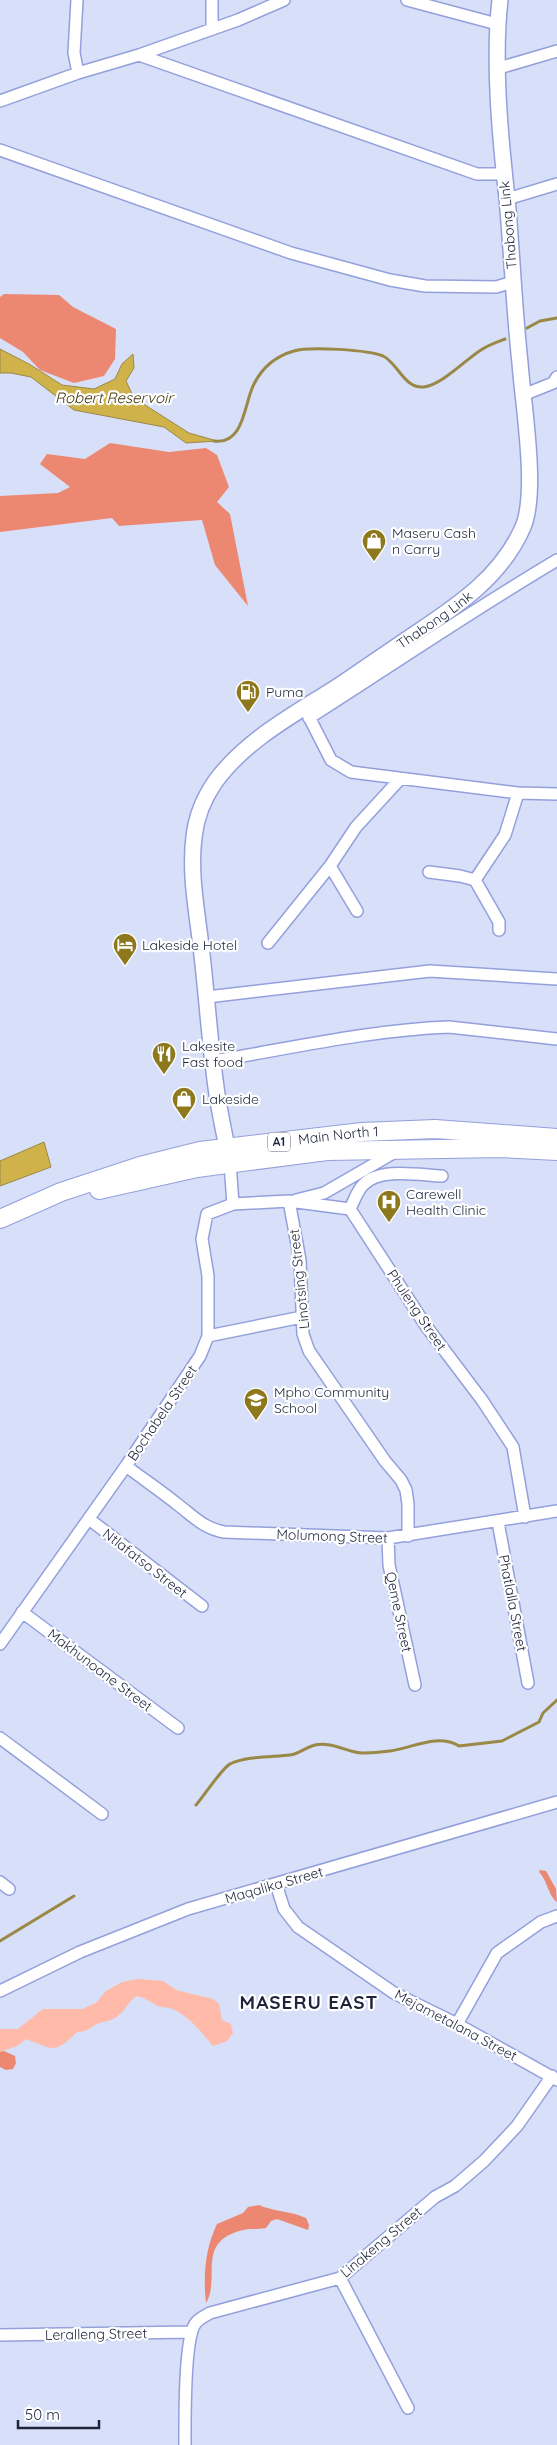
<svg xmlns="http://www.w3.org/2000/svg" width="557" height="2445" viewBox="0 0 557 2445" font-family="Quicksand,sans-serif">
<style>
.green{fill:#ffbaa9}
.forest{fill:#ec8871}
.water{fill:#cfb34a;stroke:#9a8846}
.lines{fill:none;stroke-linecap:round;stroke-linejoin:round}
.stream{stroke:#9a8846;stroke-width:3}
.street-casing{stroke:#93a0dc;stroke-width:14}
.secondary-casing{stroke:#93a0dc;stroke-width:18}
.primary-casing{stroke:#93a0dc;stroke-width:20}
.street{stroke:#fff;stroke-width:11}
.secondary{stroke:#fff;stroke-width:15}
.primary{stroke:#fff;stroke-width:18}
.labels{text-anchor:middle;stroke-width:4.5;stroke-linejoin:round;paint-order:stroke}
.shield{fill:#fff;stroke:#626676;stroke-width:1}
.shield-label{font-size:12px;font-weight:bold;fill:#1f243c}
.street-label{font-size:14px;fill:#1f243c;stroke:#fff}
.poi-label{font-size:14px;fill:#1f243c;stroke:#fff;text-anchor:start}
.water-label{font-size:15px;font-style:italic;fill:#433709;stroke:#fff}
.district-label{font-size:19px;font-weight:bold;letter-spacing:1px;fill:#1f243c;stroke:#fff}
</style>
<rect width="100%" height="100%" fill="#d8dff8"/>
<!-- green -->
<path class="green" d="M138 1979 163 1981 176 1990 213 1999 219 2004 222 2020 231 2024 233 2033 227 2041 213 2046C201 2032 191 2018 173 2009 169 2007 163 2008 158 2006 150 2002 145 1998 137 1996 128 2001 128 2007 121 2013 111 2023 104 2020 95 2025 88 2029 87 2032 77 2032 54 2055 53 2049 26 2039L17 2046 0 2052V2029H18L43 2009H82L96 2003 106 1991 122 1982Z"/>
<!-- forest -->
<path class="forest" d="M4 294 59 295 73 307 116 329 115 359 104 376 74 383 40 370 23 352 0 338V297Z
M110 443 169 452 206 448 217 455 229 487 217 502 230 514 248 606 215 565 202 520 119 526 112 518 0 532V496L58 493 70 487 40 464 47 454 85 459Z
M540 1870 546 1871 556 1889 557 1902C549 1897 547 1880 539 1872Z
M4 2051 15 2056 16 2063 13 2069 6 2070 0 2067V2052Z
M259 2205C271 2211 291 2211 306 2218L309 2225 308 2230 277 2219 271 2221 266 2228C257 2230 248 2228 239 2231 196 2244 221 2278 206 2303 203 2276 205 2249 217 2224L243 2213 248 2207Z"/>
<!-- water -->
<path class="water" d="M0 349 29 364 62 385 94 389 115 379 122 364 133 354 134 368 126 381 134 398 189 433 217 441 186 443 164 427 74 410 31 377 11 373H0Z
M44 1142 51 1167 0 1186V1161Z"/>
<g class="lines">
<!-- stream -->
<path class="stream" d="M527 328 540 321 557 318
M214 441C245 445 244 402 254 384 262 368 276 356 294 351 309 346 369 350 383 356 398 363 404 389 424 387 443 384 465 360 481 350 488 345 497 342 505 339
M196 1805C203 1797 223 1767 230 1764 246 1756 273 1757 290 1755 299 1754 306 1747 315 1745 329 1742 342 1749 355 1752 362 1754 382 1752 390 1751 412 1748 438 1733 459 1746L502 1741 539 1722 543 1713 557 1700
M0 1941 74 1896"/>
<defs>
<path id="street" d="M77 0 74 53 78 73
M407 0 497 24
M212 29V0
M139 55 477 174H504
M499 68 557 51
M0 101 78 73 139 55 238 20 284 0
M0 150 291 253 390 280 425 286 496 287 513 282
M507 199 557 184
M523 395 553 383 557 377
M306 711 331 760 351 772 518 793 557 794
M309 718C392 665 473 610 557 560
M330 866 357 911
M429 872 460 876 475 880 499 922V930
M475 880 505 835 518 793
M268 943 330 866 356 827 400 779
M207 997 430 971 557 979
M214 1061C292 1048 370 1030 449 1027L557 1039
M296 1200 324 1193 395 1152
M289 1201 300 1260 303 1334 309 1351 385 1461 401 1480 406 1490 408 1504V1536
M233 1204 289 1201 350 1209 426 1326 482 1400 513 1447 525 1517
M350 1209C354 1201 357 1191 363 1185 379 1167 420 1175 442 1176
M208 1336 302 1317
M126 1466C143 1479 161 1491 177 1504 193 1516 203 1528 224 1532L388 1538 557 1511
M89 1519 202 1606
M498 1522 528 1683
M388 1538 389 1565 415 1685
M22 1612 178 1728
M0 1644 126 1466 200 1356 208 1336V1276L202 1239 207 1214 233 1204 230 1163
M0 1738 102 1814
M0 1882 9 1889
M276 1884 284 1909 298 1927 394 1993 457 2024 557 2080
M0 1991 80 1952 188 1909 557 1802
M457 2024 497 1953 541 1922 557 1916
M340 2278 408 2408
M0 2335 191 2332
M185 2445C185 2422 184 2341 195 2324 198 2319 205 2316 210 2313L340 2278 435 2197 455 2186 484 2161 517 2126 552 2076"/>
<g id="secondary">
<path id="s1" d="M229 1159C225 1135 219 1111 216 1087 210 1044 207 999 202 955 198 916 189 876 194 837 196 818 204 798 215 782 246 739 297 713 340 685 362 670 384 655 406 640 452 609 500 580 523 527 538 492 523 404 520 363 514 308 512 253 507 198 500 136 493 61 500 0"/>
</g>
<g id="primary">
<path d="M99 1190 197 1168 327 1151 500 1148 557 1151"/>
<path id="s2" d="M0 1219 61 1192 140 1166 200 1151 362 1132 435 1129 557 1138"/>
</g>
</defs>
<!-- street casing -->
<use href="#street" class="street-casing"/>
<!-- secondary casing -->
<use href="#secondary" class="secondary-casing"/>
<!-- primary casing -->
<use href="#primary" class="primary-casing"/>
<!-- street -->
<use href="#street" class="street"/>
<!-- secondary -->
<use href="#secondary" class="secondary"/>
<!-- primary -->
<use href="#primary" class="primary"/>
</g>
<!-- icons -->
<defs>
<symbol id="shop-pin" viewBox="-11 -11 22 30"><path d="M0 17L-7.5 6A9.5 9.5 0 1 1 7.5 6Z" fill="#8e781d" stroke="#fff"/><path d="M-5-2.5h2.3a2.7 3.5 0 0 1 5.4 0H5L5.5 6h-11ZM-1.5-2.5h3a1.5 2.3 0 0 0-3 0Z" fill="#fff"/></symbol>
<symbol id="fuel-pin" viewBox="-11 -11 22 30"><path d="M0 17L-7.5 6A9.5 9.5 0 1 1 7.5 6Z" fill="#8e781d" stroke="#fff"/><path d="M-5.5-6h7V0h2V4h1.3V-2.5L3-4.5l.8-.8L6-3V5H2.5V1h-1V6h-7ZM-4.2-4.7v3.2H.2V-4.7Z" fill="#fff"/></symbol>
<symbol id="hotel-pin" viewBox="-11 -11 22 30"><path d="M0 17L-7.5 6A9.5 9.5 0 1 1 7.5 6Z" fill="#8e781d" stroke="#fff"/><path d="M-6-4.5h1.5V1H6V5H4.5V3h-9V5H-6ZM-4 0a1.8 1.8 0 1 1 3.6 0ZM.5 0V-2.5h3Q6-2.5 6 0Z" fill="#fff"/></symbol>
<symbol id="restaurant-pin" viewBox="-11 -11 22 30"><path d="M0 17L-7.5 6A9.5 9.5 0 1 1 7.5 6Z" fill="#8e781d" stroke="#fff"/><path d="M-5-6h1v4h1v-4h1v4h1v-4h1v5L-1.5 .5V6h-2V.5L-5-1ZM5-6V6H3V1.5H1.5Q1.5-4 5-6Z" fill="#fff"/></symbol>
<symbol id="hospital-pin" viewBox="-11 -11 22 30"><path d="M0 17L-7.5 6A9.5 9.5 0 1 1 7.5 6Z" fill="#8e781d" stroke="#fff"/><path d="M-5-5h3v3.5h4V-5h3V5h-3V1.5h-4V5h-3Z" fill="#fff"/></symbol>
<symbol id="school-pin" viewBox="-11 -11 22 30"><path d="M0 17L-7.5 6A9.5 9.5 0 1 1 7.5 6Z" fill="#8e781d" stroke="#fff"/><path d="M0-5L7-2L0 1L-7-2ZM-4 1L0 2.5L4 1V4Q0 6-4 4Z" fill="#fff"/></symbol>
</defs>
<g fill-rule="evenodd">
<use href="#shop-pin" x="360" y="527" width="28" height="38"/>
<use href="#fuel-pin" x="234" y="678" width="28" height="38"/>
<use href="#hotel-pin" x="111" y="931" width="28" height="38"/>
<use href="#restaurant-pin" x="150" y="1040" width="28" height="38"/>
<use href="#shop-pin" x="170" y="1085" width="28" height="38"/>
<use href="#hospital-pin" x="375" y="1188" width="28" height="38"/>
<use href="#school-pin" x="242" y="1386" width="28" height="38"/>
</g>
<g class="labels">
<!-- shield labels -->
<rect class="shield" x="268" y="1132.5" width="22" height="19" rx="4"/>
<g class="shield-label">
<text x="279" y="1146">A1</text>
</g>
<!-- street labels -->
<g class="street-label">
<text transform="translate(508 225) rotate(-95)" y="5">Thabong Link</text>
<text dy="5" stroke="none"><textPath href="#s1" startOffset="658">Thabong Link</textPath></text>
<text dy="5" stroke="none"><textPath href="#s2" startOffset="351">Main North 1</textPath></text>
<text transform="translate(299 1279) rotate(-96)" y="5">Linotsing Street</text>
<text transform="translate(417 1310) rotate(56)" y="5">Phuleng Street</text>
<text transform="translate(162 1413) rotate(-56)" y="5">Bochabela Street</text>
<text transform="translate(332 1536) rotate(2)" y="5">Molumong Street</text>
<text transform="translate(145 1563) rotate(38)" y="5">Ntlafatso Street</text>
<text transform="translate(513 1603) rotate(79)" y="5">Phatlalla Street</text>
<text transform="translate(399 1612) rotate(78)" y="5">Qeme Street</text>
<text transform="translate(100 1670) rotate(37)" y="5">Makhunoane Street</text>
<text transform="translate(274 1885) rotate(-16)" y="5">Maqalika Street</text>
<text transform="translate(456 2025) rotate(28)" y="5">Mejametalana Street</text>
<text transform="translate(381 2242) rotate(-40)" y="5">Linakeng Street</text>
<text transform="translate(96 2334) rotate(-1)" y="5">Leralleng Street</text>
</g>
<!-- poi labels -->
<g class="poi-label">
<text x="392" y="538">Maseru Cash<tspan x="392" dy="16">n Carry</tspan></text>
<text x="266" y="697">Puma</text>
<text x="142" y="950">Lakeside Hotel</text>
<text x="182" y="1051">Lakesite<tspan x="182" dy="16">Fast food</tspan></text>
<text x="202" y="1104">Lakeside</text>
<text x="406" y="1199">Carewell<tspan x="406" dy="16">Health Clinic</tspan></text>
<text x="274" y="1397">Mpho Community<tspan x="274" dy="16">School</tspan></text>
</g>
<!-- water labels -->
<g class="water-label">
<text x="114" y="403">Robert Reservoir</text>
</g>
<!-- district labels -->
<g class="district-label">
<text x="309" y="2009">MASERU EAST</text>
</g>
</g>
<!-- scale -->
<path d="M18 2420v8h81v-8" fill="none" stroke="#1f243c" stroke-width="2.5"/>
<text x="25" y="2420" font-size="15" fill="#1f243c" stroke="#ffffff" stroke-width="4" paint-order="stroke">50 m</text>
</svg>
